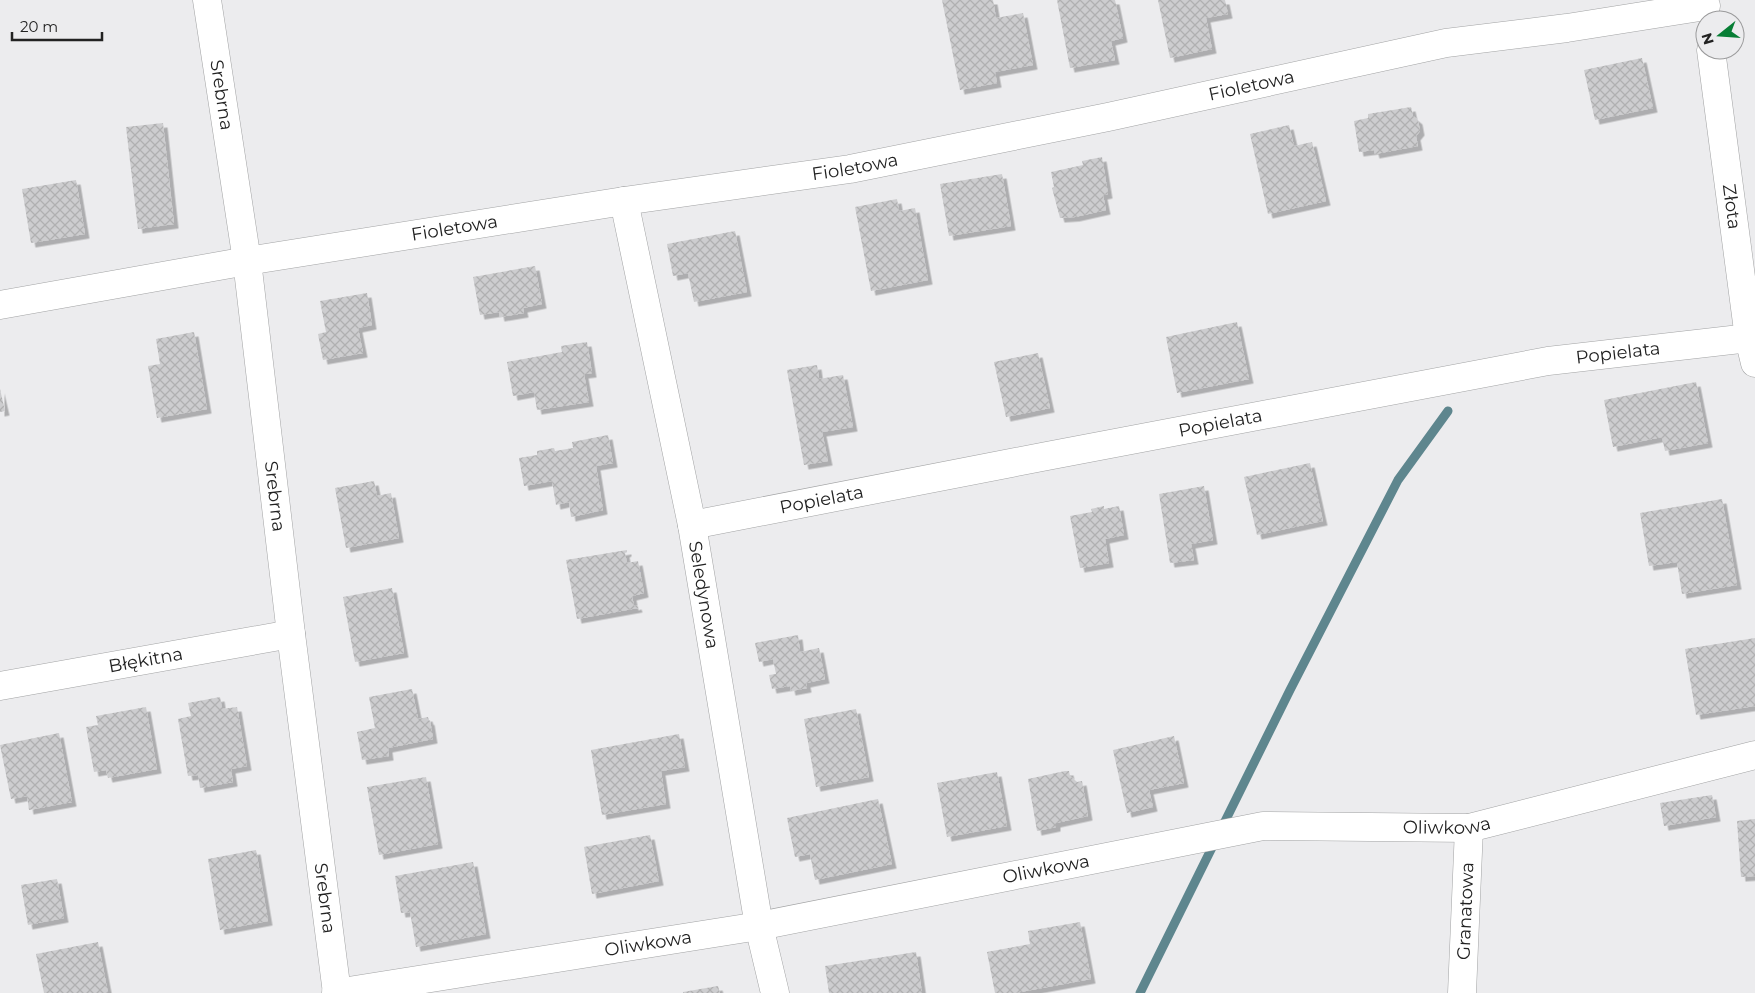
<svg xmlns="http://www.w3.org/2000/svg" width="1755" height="993" viewBox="0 0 1755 993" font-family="Montserrat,sans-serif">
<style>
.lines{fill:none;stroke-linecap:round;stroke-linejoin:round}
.stream{stroke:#5e868e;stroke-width:9}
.building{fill:url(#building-cross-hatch);filter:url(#shadow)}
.minor-casing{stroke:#a2a3a4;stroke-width:29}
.minor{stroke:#fff;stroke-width:28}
.labels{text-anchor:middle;stroke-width:4;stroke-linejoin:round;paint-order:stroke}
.street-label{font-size:18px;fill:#222;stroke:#ececee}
</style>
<defs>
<pattern id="building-cross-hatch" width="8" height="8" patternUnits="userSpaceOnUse" patternTransform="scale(1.25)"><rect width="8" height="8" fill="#cdcdcf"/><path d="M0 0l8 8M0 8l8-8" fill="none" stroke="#b0b0b1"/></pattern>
<filter id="shadow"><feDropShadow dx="4.5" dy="4.5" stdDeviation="0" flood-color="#0004"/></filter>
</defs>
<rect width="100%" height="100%" fill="#ececee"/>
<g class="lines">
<!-- stream -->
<path class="stream" d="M1140 993 1290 690 1398 480 1448 411"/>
</g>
<!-- building -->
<path class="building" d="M942 0H993L996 18 1023 13 1033 65 995 72 997 83 960 90Z
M1057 0H1115L1123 38 1111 41 1115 60 1070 68Z
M1158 0H1225L1228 14 1206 18 1212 49 1170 58Z
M1642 58 1653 108 1595 120 1584 70Z
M1411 107 1413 116 1418 120 1420 131 1416 136 1418 146 1375 154 1374 150 1359 152 1354 121 1368 118V114Z
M163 123 174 224 138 229 126 127Z
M1289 125 1294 146 1312 142 1326 201 1268 214 1250 134Z
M1102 157 1108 194 1103 195 1106 210 1075 217 1060 218 1052 188 1054 187 1051 172 1083 165 1082 161Z
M1002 174 1011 226 949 236 940 184Z
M76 180 85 234 31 243 22 189Z
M897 199 899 211 915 208 928 280 871 291 855 207Z
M735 231 747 292 694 302 688 273 673 276 667 244Z
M535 266 542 304 523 308 524 313 500 317 499 312 480 315 473 277Z
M367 293 372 325 358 328 363 353 323 360 318 334 326 332 320 301Z
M1237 322 1249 379 1177 393 1166 337Z
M194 332 207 409 157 418 148 366 160 364 156 339Z
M587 342 592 373 584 374 589 402 537 410 534 392 513 396 507 362 562 352 561 346Z
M1038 353 1050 408 1006 417 994 362Z
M817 365 819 379 843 375 853 427 822 432 828 461 804 465 787 370Z
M1696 382 1708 443 1665 451 1662 437 1613 447 1604 400Z
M0 389 5 411 0 412Z
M608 435 613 463 596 466 603 510 571 517 569 502 556 505 552 481 524 486 519 458 537 455V451L554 448 555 451 573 448 572 442Z
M1310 463 1323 521 1257 535 1244 477Z
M374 481 377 496 391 493 399 538 346 548 335 488Z
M1204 486 1213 540 1191 544 1194 560 1170 563 1159 494Z
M1722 499 1737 585 1682 594 1677 562 1649 566 1640 513Z
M1104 506V509L1119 506 1124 535 1105 539 1109 563 1080 568 1070 516 1092 512 1091 509Z
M627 550V552L625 553 627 563 638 561 644 593 632 596 634 606 637 605 638 608 577 619 566 560Z
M392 588 404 653 355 662 343 597Z
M798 635 800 652 819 648 825 679 806 683 807 688 791 691 790 686 772 689 769 675 776 674 773 659 759 662 755 643Z
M1755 638V706L1696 715 1685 649Z
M412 689 418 719 428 717 429 721 430 720 433 739 388 748 389 756 362 760 357 732 375 728 369 697Z
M220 697 222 709 237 707 247 766 231 769 233 782 200 788 198 775 188 776 178 719 191 716 188 703Z
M146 707 157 769 108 778 106 770 94 772 86 727 98 725 96 716Z
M856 709 869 777 816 787 804 719Z
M59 733 72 802 29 810 27 796 11 799 0 745Z
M679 734 685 767 661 771 666 804 602 815 591 750Z
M1174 736 1184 783 1149 790 1153 807 1127 813 1113 750Z
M1065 771H1069L1070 776 1077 782 1082 781 1088 816 1056 823V827L1037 831 1028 779Z
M997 772 1007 826 947 837 937 783Z
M426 777 438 844 379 855 367 787Z
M1712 795 1716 817 1664 826 1660 803Z
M878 799 892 864 815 880 810 854 795 857 787 818Z
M1755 819V876L1741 877 1737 821Z
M650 835 659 881 592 894 584 847Z
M256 850 268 921 220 930 208 859Z
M473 862 486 934 416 947 410 912 401 913 395 876Z
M57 879 64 918 28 925 21 885Z
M1080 922 1091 979 1015 993H995L987 952 1030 944 1028 931Z
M98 942 108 993H44L36 954Z
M916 952 922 993H829L825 966Z
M718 986 720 993H683V992Z"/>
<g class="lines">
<defs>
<g id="minor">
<path id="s1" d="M207 0 247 261 291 634 337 993"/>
<path id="s2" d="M1711 50 1749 338 1755 363"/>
<path id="s3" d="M624 201 692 525 759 926 775 993"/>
<path id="s4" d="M0 305 247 261 624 201 850 169 1108 117 1446 43 1567 28 1706 6"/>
<path id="s5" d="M692 525 1047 456 1548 361 1749 338"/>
<path id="s6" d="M0 686 291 634"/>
<path id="s7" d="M336 993 759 926 1263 826 1469 828 1755 755"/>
<path id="s8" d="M1462 993 1469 828"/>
</g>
</defs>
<!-- minor casing -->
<use href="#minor" class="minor-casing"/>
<!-- minor -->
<use href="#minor" class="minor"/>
</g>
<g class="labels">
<!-- street labels -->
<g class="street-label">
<text dy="6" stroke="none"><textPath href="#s4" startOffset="1271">Fioletowa</textPath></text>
<text dy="6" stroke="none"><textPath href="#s1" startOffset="96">Srebrna</textPath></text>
<text dy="6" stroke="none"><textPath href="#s4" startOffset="866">Fioletowa</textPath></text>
<text dy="6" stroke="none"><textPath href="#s2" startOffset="158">Złota</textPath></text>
<text dy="6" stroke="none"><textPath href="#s4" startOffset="461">Fioletowa</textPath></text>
<text dy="6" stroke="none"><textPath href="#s5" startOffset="942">Popielata</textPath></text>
<text dy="6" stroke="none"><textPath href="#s5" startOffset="538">Popielata</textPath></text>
<text dy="6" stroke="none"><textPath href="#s1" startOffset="501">Srebrna</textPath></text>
<text dy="6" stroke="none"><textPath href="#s5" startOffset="132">Popielata</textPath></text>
<text dy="6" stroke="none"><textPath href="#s3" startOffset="402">Seledynowa</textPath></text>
<text dy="6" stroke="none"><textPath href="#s6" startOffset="148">Błękitna</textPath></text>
<text dy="6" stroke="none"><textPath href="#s7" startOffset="1126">Oliwkowa</textPath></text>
<text dy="6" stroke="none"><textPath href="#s7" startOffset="721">Oliwkowa</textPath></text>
<text dy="6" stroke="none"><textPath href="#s1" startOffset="906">Srebrna</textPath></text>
<text dy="6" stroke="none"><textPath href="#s8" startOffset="82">Granatowa</textPath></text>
<text dy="6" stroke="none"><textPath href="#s7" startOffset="316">Oliwkowa</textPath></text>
</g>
</g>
<!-- north arrow -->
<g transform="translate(1720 35) rotate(253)"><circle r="24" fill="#ececee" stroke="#9b9b9c"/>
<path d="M0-4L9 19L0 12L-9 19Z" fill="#077e35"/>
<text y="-8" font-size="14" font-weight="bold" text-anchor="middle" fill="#222222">N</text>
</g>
<!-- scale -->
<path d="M12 32v8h90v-8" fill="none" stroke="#222222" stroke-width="2.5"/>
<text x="20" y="32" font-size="15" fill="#222222" stroke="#ececee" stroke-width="4" paint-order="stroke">20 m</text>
</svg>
